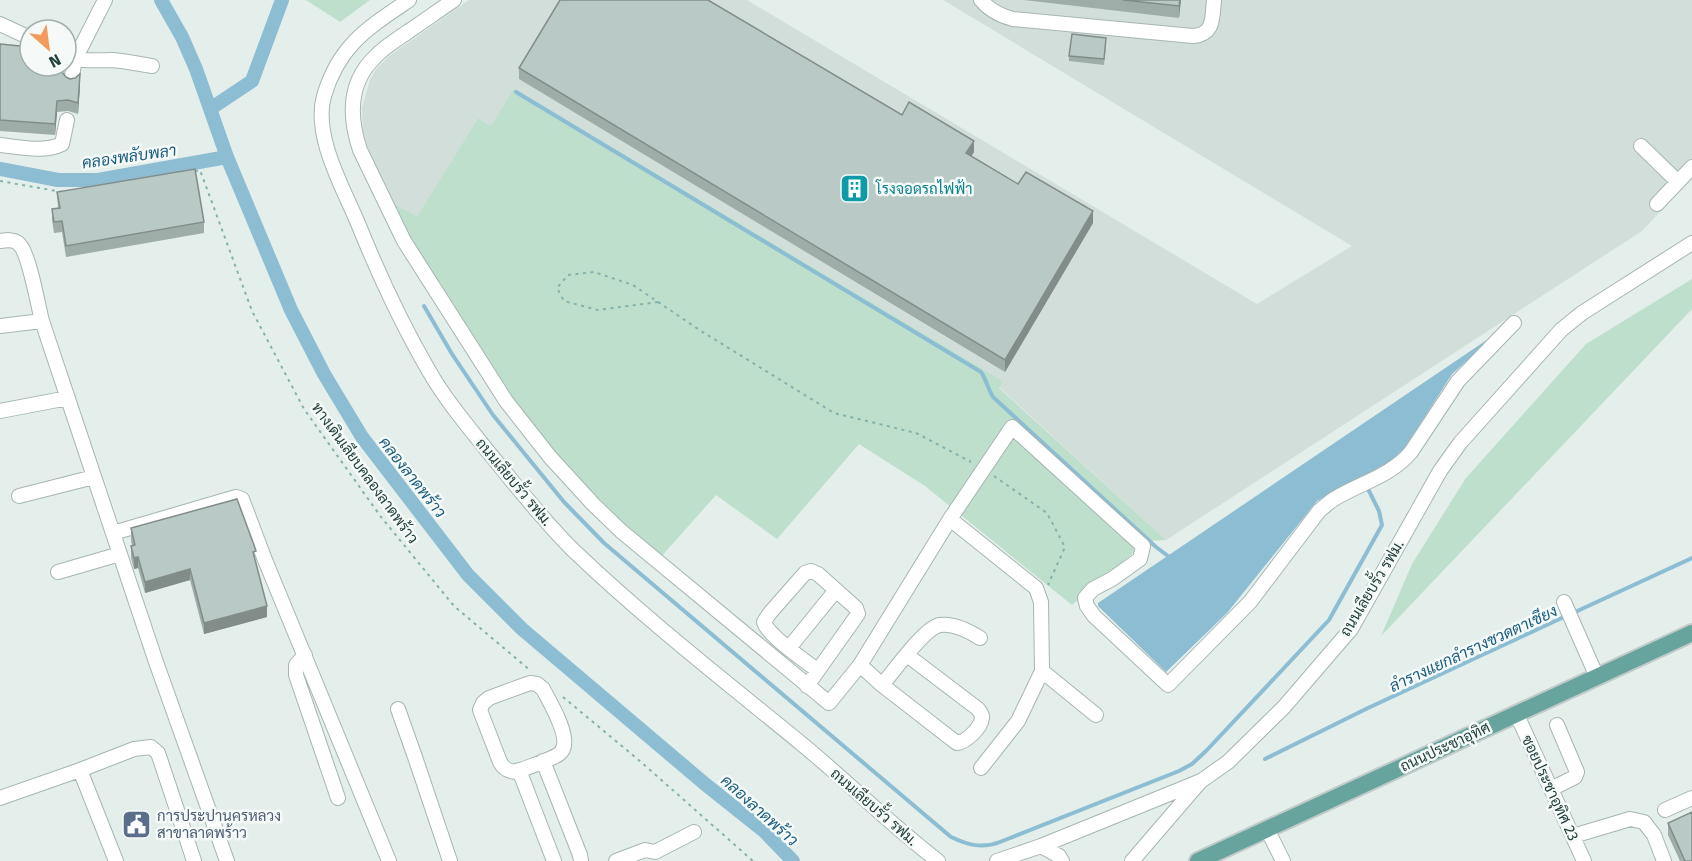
<svg xmlns="http://www.w3.org/2000/svg" width="1692" height="861" viewBox="0 0 1692 861" font-family="'Fira Sans',Sarabun,sans-serif">
<style>
.built{fill:#d2deda}
.green{fill:#bddfcc}
.water{fill:#8cbdd3}
.lines{fill:none;stroke-linecap:round;stroke-linejoin:round}
.stream{stroke:#8cbdd3;stroke-width:4}
.canal{stroke:#8cbdd3;stroke-width:14}
.minor-casing{stroke:#a6b6b3;stroke-width:16}
.major-casing{stroke:#c1cac9;stroke-width:20}
.path{stroke:#84b2ab;stroke-width:2;stroke-dasharray:3 4.5;stroke-linecap:butt}
.minor{stroke:#fff;stroke-width:14}
.major{stroke:#68a49e;stroke-width:16}
.wall{fill:#9fada9}
.shaded-wall{fill:#828d8a}
.building{fill:#b9c9c5;stroke:#828d8a;stroke-width:1.5}
.labels{text-anchor:middle;stroke-width:5;stroke-linejoin:round;paint-order:stroke}
.culture-label{font-size:15px;fill:#0d838f;stroke:#f5faf8;text-anchor:start}
.street-label{font-size:15px;fill:#23403d;stroke:#f5faf8}
.service-label{font-size:15px;fill:#4e5e75;stroke:#f5faf8;text-anchor:start}
.water-label{font-size:16px;font-style:italic;fill:#1b5d7e;stroke:#f5faf8}
</style>
<rect width="100%" height="100%" fill="#e4eeeb"/>
<!-- built -->
<path class="built" d="M469 0H747L1257 304 1352 246 943 0H1692V178L1642 231 1166 540 999 387 1003 381 514 88 491 126 478 118 417 218 393 203 363 137 362 108 370 80 376 69 389 56Z"/>
<!-- green -->
<path class="green" d="M306 0H370L340 22Z
M514 88 1003 381 999 388 1166 540 1147 541 1072 605 925 486 859 444 777 539 716 495 659 559 551 456 464 327 401 222 393 203 417 217 478 118 491 126Z
M1692 279V309L1381 636 1412 564 1466 478 1586 344Z"/>
<!-- water -->
<path class="water" d="M1500 331 1452 374 1401 454 1389 464 1317 501 1227 613 1166 672 1098 606V603Z"/>
<g class="lines">
<!-- stream -->
<path class="stream" d="M516 92 981 372C986 379 988 389 993 397L1156 547 1168 556
M424 306 452 354 493 415 564 502 604 543 951 837C968 845 982 849 1000 842L1179 771 1192 764 1206 751 1329 620 1382 525 1379 511 1367 487
M1573 613 1692 558
M1265 759 1368 708 1566 616"/>
<!-- canal -->
<path class="canal" d="M161 0 182 37 196 69 227 157 291 310 324 374 362 437 468 575 522 629 705 784 764 831 793 861
M210 109 252 81 282 0
M0 169 58 180H98L227 157"/>
<defs>
<path id="minor" d="M409 0C368 28 339 45 324 96 313 135 342 186 357 221 378 273 401 323 429 371 445 399 466 424 486 449 514 483 541 518 572 549 645 619 725 681 803 745 849 783 891 825 938 861
M454 0C439 10 424 21 409 31 398 39 385 46 376 56 348 82 349 117 360 150L404 241 506 401 550 457 593 504 621 531 829 703 860 665 950 519 1012 427 1143 546 1140 559 1112 579 1093 589 1085 598 1087 606 1094 616 1168 685 1250 602 1319 511C1324 507 1329 502 1334 499 1360 483 1391 476 1411 452L1458 381 1514 323
M981 0C989 10 1001 16 1013 19L1193 36C1215 34 1212 17 1214 0
M0 24 30 38
M68 56C82 62 97 60 112 60 125 61 139 64 152 66
M71 81 75 59 105 0
M0 145C19 147 44 153 62 144L67 120
M1641 146 1678 182
M1657 204 1692 167
M0 241C6 240 13 239 18 243 29 251 38 306 42 321L156 662 227 861
M0 326 42 321
M0 411 68 398
M19 496 94 477
M950 519 1036 588 1041 602 1042 671 1018 721 981 768
M113 533 236 497 242 499 265 560 389 861
M58 572 120 554
M1564 602 1597 677
M789 648 836 590
M305 655 296 665V675L338 798
M860 665 882 685 949 737 957 743C966 742 981 728 982 718 983 715 980 712 978 709L907 655
M1042 671 1096 715
M530 683 537 684 543 689C550 703 575 742 559 754 551 760 527 767 516 772 508 771 504 769 500 762L480 710 483 703 489 698Z
M882 685C894 671 925 627 940 625 954 623 969 631 980 638
M807 686 858 614 856 608 818 574 811 571 805 573 769 614 764 622C768 636 804 660 817 670
M398 709 415 757 450 861
M1517 715 1584 861
M543 761 580 855 581 861
M80 770 116 861
M519 770 554 861
M1551 789 1575 777 1577 772 1557 725
M0 798 80 770 134 749 151 747 158 753 194 861
M1665 810 1692 798
M1267 829 1283 861
M1573 836 1630 819 1644 822 1654 835 1664 861
M1041 846 1059 856 1062 861
M616 861 645 850 655 852 694 832
M997 861 1041 846 1201 781 1228 762 1284 707 1351 629 1440 471 1460 443 1561 330 1582 313 1692 243
M1132 861 1199 783"/>
<path id="major" d="M1198 861 1692 633"/>
</defs>
<!-- minor casing -->
<use href="#minor" class="minor-casing"/>
<!-- major casing -->
<use href="#major" class="major-casing"/>
<!-- path -->
<path class="path" d="M195 171 200 170 252 311 304 409 381 517 454 606 531 671
M0 181 62 192
M658 302 598 310 564 301 557 288 568 275 594 272 633 285 701 331 834 413 916 433 971 462
M994 476 1047 513 1065 547 1048 585
M563 697 641 762 753 861"/>
<!-- minor -->
<use href="#minor" class="minor"/>
<!-- major -->
<use href="#major" class="major"/>
</g>
<!-- wall -->
<path class="wall" d="M1024 0H1181L1179 18Z
M0 44 30 66H45L44 71 66 77 80 85 78 114 68 111 57 112 55 135 0 131Z
M1106 44 1104 65 1069 61V56Z
M519 68 902 115 974 152 971 156 1018 184 1093 223 1005 372 519 79Z
M57 192 204 222V233L66 257 62 232 54 233 52 220V209L58 208Z
M131 528 256 562 267 617 204 634 190 580 145 593 138 568 134 569 131 558V546H132L131 540Z
M1668 823 1692 861H1680L1668 835Z"/>
<!-- shaded-wall -->
<path class="shaded-wall" d="M1180 0H1181L1179 18V6Z
M80 74V85L78 114V103Z
M57 101V112L55 135V124Z
M974 141V152L966 165V153Z
M1093 211V223L1005 372V360Z
M138 557V568L134 569V558Z
M190 569V580L145 593V582Z
M267 606V617L204 634V623Z"/>
<!-- building -->
<path class="building" d="M560 0H708L902 115 909 102 974 141 966 153 1018 184 1026 172 1093 211 1005 360 519 68Z
M1123 0H1180L1179 6Z
M1072 34 1106 38 1104 59 1069 56Z
M0 44 30 47V66H44L43 71 62 72 66 77 70 79 75 78 80 74 78 103 68 100 57 101 55 124 0 120Z
M195 169 204 222 66 246 62 221 54 222 52 209 60 208 57 192Z
M237 499 254 545 256 551 253 552 267 606 204 623 190 569 145 582 138 557 134 558 131 546 135 545 131 528Z
M1692 812V861H1685L1668 823Z"/>
<!-- icons -->
<defs>
<symbol id="building-square" viewBox="-11 -11 22 22"><rect x="-9" y="-9" width="18" height="18" rx="4" fill="#0f9aa8" stroke="#f5faf8"/><path d="M-4-6H4V6H1V3H-1V6H-4ZM-2.5-4.3h1.7v1.8h-1.7ZM.8-4.3h1.7v1.8H.8ZM-2.5-1h1.7V.8h-1.7ZM.8-1h1.7V.8H.8Z" fill="#fff"/></symbol>
<symbol id="civic-square" viewBox="-11 -11 22 22"><rect x="-9" y="-9" width="18" height="18" rx="4" fill="#5c6f8a" stroke="#f5faf8"/><path d="M-.6-6.5H3V-4.5H.6V-3L4-1V1h2V6H-6V1h2V-1L-.6-3ZM-1.2 2.5V6h2.4V2.5Z" fill="#fff"/></symbol>
</defs>
<g fill-rule="evenodd">
<use href="#building-square" x="838" y="172" width="33" height="33"/>
<use href="#civic-square" x="120" y="808" width="33" height="33"/>
</g>
<g class="labels">
<!-- culture labels -->
<g class="culture-label">
<text x="876" y="194">โรงจอดรถไฟฟ้า</text>
</g>
<!-- street labels -->
<g class="street-label">
<text transform="translate(365 473) rotate(54)" y="5">ทางเดินเลียบคลองลาดพร้าว</text>
<text transform="translate(514 482) rotate(50)" y="5">ถนนเลียบรั้ว รฟม.</text>
<text transform="translate(1372 588) rotate(-59)" y="5">ถนนเลียบรั้ว รฟม.</text>
<text transform="translate(1445 747) rotate(-25)" y="5">ถนนประชาอุทิศ</text>
<text transform="translate(1550 788) rotate(65)" y="5">ซอยประชาอุทิศ 23</text>
<text transform="translate(874 807) rotate(41)" y="5">ถนนเลียบรั้ว รฟม.</text>
</g>
<!-- service labels -->
<g class="service-label">
<text x="157" y="821">การประปานครหลวง<tspan x="157" dy="17">สาขาลาดพร้าว</tspan></text>
</g>
<!-- water labels -->
<g class="water-label">
<text transform="translate(129 156) rotate(-8)" y="6">คลองพลับพลา</text>
<text transform="translate(413 477) rotate(52)" y="6">คลองลาดพร้าว</text>
<text transform="translate(1473 648) rotate(-25)" y="6">ลำรางแยกลำรางชวดตาเชียง</text>
<text transform="translate(760 810) rotate(42)" y="6">คลองลาดพร้าว</text>
</g>
</g>
<!-- north arrow -->
<g transform="translate(48 48) rotate(152)"><circle r="28" fill="#f5faf8" stroke="#a1b0ad" stroke-width="1.5"/>
<path d="M0-4.5L10 22L0 15L-10 22Z" fill="#f49a5c"/>
<text y="-9" font-size="16" font-weight="bold" text-anchor="middle" fill="#23403d">N</text>
</g>
</svg>
